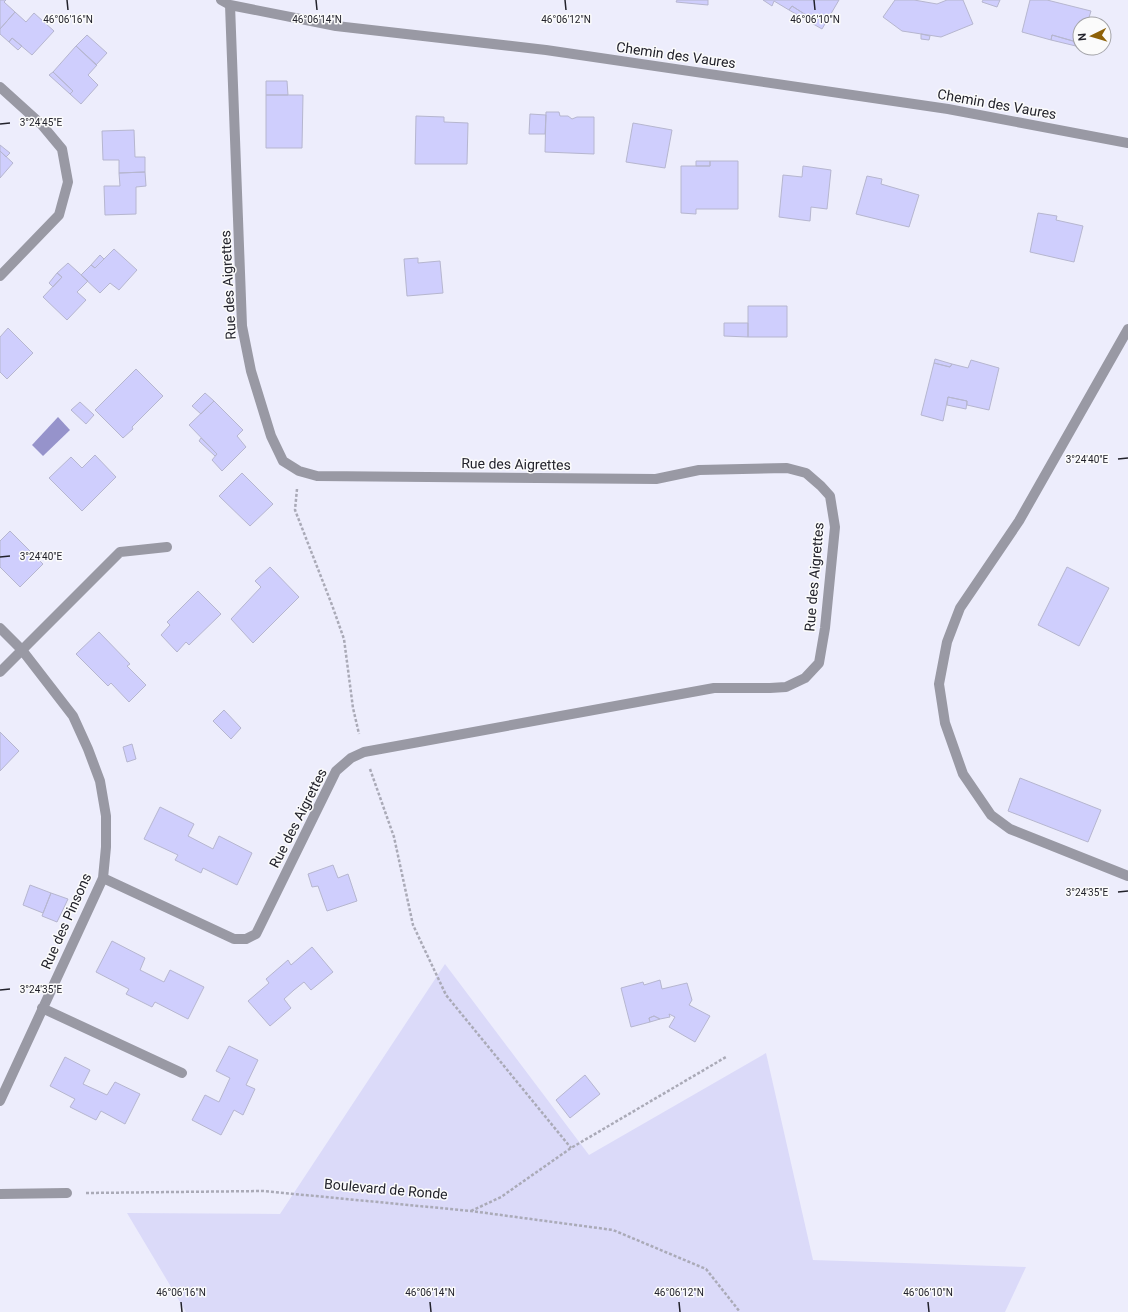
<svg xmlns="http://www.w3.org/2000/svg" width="1128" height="1312" viewBox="0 0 1128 1312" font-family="Roboto,sans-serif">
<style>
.green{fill:#dbdaf9}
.water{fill:#9693cb}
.building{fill:#cfcefd;stroke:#b6b6cf}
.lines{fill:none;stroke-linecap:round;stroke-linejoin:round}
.path{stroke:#aaaab7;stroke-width:2.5;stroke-dasharray:3 2;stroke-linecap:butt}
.street{stroke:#9999a4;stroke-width:10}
.ticks{fill:none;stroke:#22222b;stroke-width:1.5}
.labels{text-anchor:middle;stroke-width:3;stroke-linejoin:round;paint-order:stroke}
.street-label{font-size:14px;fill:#22222b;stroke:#fbfbfb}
.ticks-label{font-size:10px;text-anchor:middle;fill:#22222b;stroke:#fbfbfb;stroke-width:3;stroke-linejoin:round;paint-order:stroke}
</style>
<rect width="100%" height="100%" fill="#ededfc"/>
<!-- green -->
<path class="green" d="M445 964 589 1155 766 1053 813 1260 1026 1267 1005 1312H186L127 1213 280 1214Z"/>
<!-- water -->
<path class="water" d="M58 417 70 430 43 456 32 445Z"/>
<!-- building -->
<path class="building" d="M0 0H6L4 2 15 12 0 29Z
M677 0H708V5L676 2Z
M763 0H839L822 29 808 21 806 15 792 6 789 10 774 1 772 6Z
M895 0H914L937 4 947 0H963L973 24 941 37 902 31 883 17Z
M983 0H1000L997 7 982 2Z
M1030 0H1047L1091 11 1087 24H1080V43L1052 35 1051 40 1022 32Z
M792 6 806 15 808 21 789 10Z
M15 12 26 22 34 13 54 31 32 55 12 38 9 42 0 34V29Z
M921 34 930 36 929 40 921 39Z
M87 35 107 53 96 65 76 46Z
M1052 35 1080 43V47L1051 40Z
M12 38 22 46 18 50 9 42Z
M76 46 97 65 88 75 98 85 81 104 70 94 73 91 53 72Z
M53 72 73 91 70 94 49 75Z
M266 81H287L288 95H266Z
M266 95H303L302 148H266Z
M546 112H559L560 116H568L572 119 577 117H594V154L545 152Z
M530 114 546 115 545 134H529Z
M416 116 444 117V122L468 123 467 164H415Z
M633 123 672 130 665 168 626 162Z
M134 130 135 157H145V172L119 173V160H103L102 131Z
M0 145 10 153 6 157 0 151Z
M0 151 13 163 0 178Z
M696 161H710V166H696Z
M710 161H738V209H696V214L681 213V166H710Z
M803 166 831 170 827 209 811 207 810 221 779 217 783 175 802 177Z
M145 172 146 186 136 187V214L105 215 104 186H120L119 173Z
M867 176 882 179 881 184 919 195 909 227 856 214Z
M1038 213 1057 216 1056 220 1083 226 1074 262 1030 252Z
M114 249 137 270 119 290 110 283 100 293 81 275 91 265 95 268Z
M100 255 104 259 95 268 91 265Z
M418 258V263L440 261 443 293 407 296 404 259Z
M68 263 88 281 77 292 86 300 67 320 43 297 62 277 57 273Z
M57 273 62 277 53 287 49 283Z
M748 306H787V337H748Z
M724 323H748V337L724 336Z
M8 328 33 353 7 379 0 372V337Z
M935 359 952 364 950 367 934 363Z
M971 360 999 368 989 410 967 405V401L948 397 943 421 921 415 934 363 950 367 952 364 968 368Z
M136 369 163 396 132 427 133 429 123 438 95 410Z
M205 393 214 401 201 414 192 406Z
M948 397 967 401 966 409 947 405Z
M214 401 243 430 237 436 246 447 222 471 212 460 217 454 189 425Z
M80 402 94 415 86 424 71 410Z
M201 438 217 454 215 456 199 441Z
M95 455 116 477 82 511 49 478 71 457 82 468Z
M242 473 273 504 250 526 219 496Z
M10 531 43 564 20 587 0 567V541Z
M270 567 299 597 253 643 231 619 261 587 255 581Z
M1067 567 1109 588 1079 646 1038 625Z
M198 591 221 614 189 645 186 642 177 652 161 635 170 625 167 622Z
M99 632 130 664 127 666 146 685 129 702 111 683 108 686 76 654Z
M224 710 241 728 231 739 213 721Z
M0 732 19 751 0 771Z
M132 744 136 759 127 762 123 747Z
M1020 778 1101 810 1088 842 1008 811Z
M160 807 194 824 188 836 213 849 219 836 252 853 237 885 203 868 201 873 175 860 178 855 144 839Z
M333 865 338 878 348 874 357 901 327 911 318 886 312 887 308 874Z
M30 885 51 893 43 913 23 905Z
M51 893 68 899 57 922 42 916Z
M112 941 145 958 140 970 164 982 170 970 204 987 188 1019 155 1002 152 1007 126 994 129 989 96 972Z
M312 947 333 972 311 990 304 982 294 990 284 999 291 1008 270 1026 248 1001 269 983 266 979 288 960 291 965Z
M660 980 662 989 687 983 692 1000 689 1005 710 1016 695 1042 669 1027 675 1017 669 1014 670 1017 660 1019 654 1016 649 1018 650 1022 631 1027 621 988 643 982 644 985Z
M654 1016 660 1019 650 1022 649 1018Z
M229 1046 258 1060 246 1085 255 1089 243 1115 234 1110 221 1135 192 1120 205 1095 219 1102 230 1078 216 1071Z
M65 1057 90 1070 83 1084 107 1095 115 1082 140 1094 125 1124 101 1111 96 1120 70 1107 75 1099 50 1086Z
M585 1075 600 1094 570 1118 556 1100Z"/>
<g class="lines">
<!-- path -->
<path class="path" d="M297 489 295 510 332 605 344 639 353 708 359 734
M370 769 394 837 413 925 446 995 571 1148
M86 1193 263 1191 471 1211 613 1230 706 1269 740 1312
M471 1211 501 1197 571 1148 726 1057"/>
<!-- street -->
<path class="street" d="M221 0 230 5 336 26 546 50 948 109 1128 143
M0 87 42 125 62 149 68 182 59 215 0 276
M1128 329 1019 521 960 608 947 642 939 684 945 723 963 774 991 815 1010 829 1128 876
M0 628 22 650 73 716 88 749 100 781 106 816V847L103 878 0 1101
M0 672 120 552 167 547
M103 878 234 939H246L256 934 336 771 351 758 364 752 714 688H770L786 687 805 678 819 663 825 628 835 527 830 496 821 486 806 473 787 468 699 470 656 479 317 476 299 471 283 461 271 436 251 371 242 326 230 5
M42 1008 182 1073
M0 1194 67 1193"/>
</g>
<!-- ticks -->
<path class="ticks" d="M67 0 68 10M316 0 317 10M565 0 566 10M814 0 815 10M0 124 10 123M1118 459 1128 458M0 557 10 556M1118 892 1128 891M0 990 10 989M181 1302 182 1312M430 1302 431 1312M679 1302 680 1312M928 1302 929 1312"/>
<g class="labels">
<!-- street labels -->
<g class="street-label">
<text transform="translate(676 55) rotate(8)" y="5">Chemin des Vaures</text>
<text transform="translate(997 104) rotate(10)" y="5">Chemin des Vaures</text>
<text transform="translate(228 285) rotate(-93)" y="5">Rue des Aigrettes</text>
<text transform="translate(516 464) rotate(1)" y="5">Rue des Aigrettes</text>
<text transform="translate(814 577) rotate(-85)" y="5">Rue des Aigrettes</text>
<text transform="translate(298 818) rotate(-63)" y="5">Rue des Aigrettes</text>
<text transform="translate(66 921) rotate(-66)" y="5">Rue des Pinsons</text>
<text transform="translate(386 1189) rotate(5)" y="5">Boulevard de Ronde</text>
</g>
</g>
<g class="ticks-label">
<text x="68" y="23">46°06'16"N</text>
<text x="317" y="23">46°06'14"N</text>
<text x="566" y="23">46°06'12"N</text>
<text x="815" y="23">46°06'10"N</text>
<text x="41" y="126">3°24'45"E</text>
<text x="1087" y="463">3°24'40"E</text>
<text x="41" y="560">3°24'40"E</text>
<text x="1087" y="896">3°24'35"E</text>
<text x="41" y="993">3°24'35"E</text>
<text x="181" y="1296">46°06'16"N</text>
<text x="430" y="1296">46°06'14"N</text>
<text x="679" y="1296">46°06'12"N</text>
<text x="928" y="1296">46°06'10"N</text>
</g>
<!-- north arrow -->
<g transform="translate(1092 36) rotate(265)"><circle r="19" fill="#fbfbfb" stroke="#a4a4a8"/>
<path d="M0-3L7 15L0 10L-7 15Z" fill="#8e6108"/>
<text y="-6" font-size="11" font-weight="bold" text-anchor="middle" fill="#22222b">N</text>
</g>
</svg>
